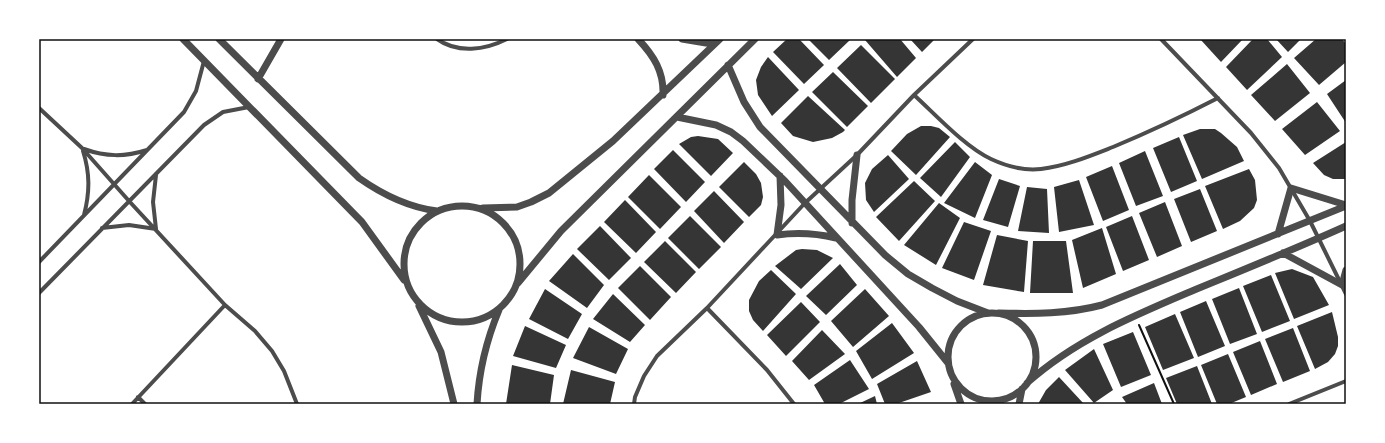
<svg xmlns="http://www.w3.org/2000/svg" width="1385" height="443" viewBox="0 0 1385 443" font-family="Ubuntu,sans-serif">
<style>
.building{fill:#353535}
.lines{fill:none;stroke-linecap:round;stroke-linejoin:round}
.path{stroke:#111;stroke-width:2}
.minor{stroke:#4c4c4c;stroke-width:4}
.tertiary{stroke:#4c4c4c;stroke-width:7}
.neatline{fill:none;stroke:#111;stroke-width:1.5}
</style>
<rect width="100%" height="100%" fill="#fff"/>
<!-- building -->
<path class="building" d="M787 39H799L824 65 804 84 773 52Z
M808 39H849L850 40 829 60Z
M866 39H900L916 58 897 77 865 40Z
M910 39H935L922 52Z
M1200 39H1243L1221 62Z
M1253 39H1267L1282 57 1247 90 1226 67Z
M1276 39H1301L1288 52Z
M1316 39H1342L1346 44V62L1319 85 1294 58Z
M861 45 895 79 871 103 837 68Z
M768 57 799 90 772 116 758 95 756 80 761 67Z
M1287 64 1310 93 1275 121 1251 95Z
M833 72 868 106 847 127 812 92Z
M1346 80V123L1327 94Z
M808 96 845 130 843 132 832 138 813 142 793 136 781 123Z
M1317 102 1340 131 1305 155 1282 129Z
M921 126H931L939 128 950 137 916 175 891 151 907 134Z
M1200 129H1215L1221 133 1237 147 1244 161 1202 179 1183 135Z
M698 136 718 139 733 153 711 176 679 144 691 137Z
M1179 137 1197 181 1171 192 1153 148Z
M955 142 970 157 941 197 920 178Z
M1346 142V179H1333L1324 175 1313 163Z
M673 150 705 182 686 202 654 169Z
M1145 151 1163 196 1136 206 1119 163Z
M888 155 909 179 874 212 866 200 865 183 872 169Z
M744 162 756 174 761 183 763 197 761 205 749 217 719 187Z
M975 162 992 175 975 218 944 203Z
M1112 166 1129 210 1103 221 1086 177Z
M1249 169 1255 180 1257 200 1254 208 1240 221 1223 229 1205 186Z
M649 175 681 207 660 229 628 197Z
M999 179 1020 186 1008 227 983 220Z
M1079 180 1094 225 1059 232 1054 187Z
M914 181 935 201 899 241 876 217Z
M1027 187 1047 189 1049 233 1018 231Z
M1200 189 1217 231 1191 242 1174 199Z
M714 191 744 222 724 243 694 211Z
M625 200 656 232 636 253 604 222Z
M1165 202 1182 246 1157 257 1139 213Z
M939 203 960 218 936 265 904 245Z
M690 216 721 247 699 269 668 238Z
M1132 216 1149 260 1123 271 1106 227Z
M964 222 991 231 974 280 942 268Z
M600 226 631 258 609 280 577 249Z
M1102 228 1116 274 1083 288 1072 240Z
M997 235 1028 241 1024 292 983 285Z
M665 241 696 272 676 293 644 262Z
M1033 241H1066L1073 293H1030Z
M802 249 817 250 833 258 801 289 775 266 796 250Z
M573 254 604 285 587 308 549 281Z
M840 264 857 285 826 315 806 296Z
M640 266 671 297 650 320 618 288Z
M1292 269 1313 277 1329 305 1294 319 1275 273Z
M771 270 796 294 763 331 753 320 749 311V300L759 281Z
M1271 275 1290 321 1262 332 1243 286Z
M1239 288 1257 334 1230 344 1212 299Z
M545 289 582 314 568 339 529 319Z
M865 289 889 316 853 347 831 321Z
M613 294 645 325 630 342 593 319Z
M1206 301 1225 346 1198 357 1180 312Z
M801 302 820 322 786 356 767 335Z
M1332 312 1338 337V346L1335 354 1328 362 1315 369 1297 326Z
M1175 314 1194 358 1163 370 1145 327Z
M892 323 914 353 872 379 856 351Z
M525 326 566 345 556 368 513 356Z
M589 327 628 349 616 374 573 358Z
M1293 328 1310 371 1283 382 1265 339Z
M822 330 845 354 809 380 792 361Z
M1133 332 1151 375 1121 387 1103 344Z
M1260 341 1277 384 1251 395 1233 352Z
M1094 349 1113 390 1094 403 1065 370Z
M1228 354 1246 397 1229 404H1217L1201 365Z
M850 360 869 389 839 404H825L814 385Z
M917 361 931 392 896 404H885L877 384Z
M512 365 554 375 550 404H506Z
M1197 366 1212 404H1177L1166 378Z
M571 370 615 382 610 404H563Z
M1059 377 1084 404H1038L1046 390Z
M1154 383 1162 404H1127L1122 397Z
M875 396 877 404H858Z"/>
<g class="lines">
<!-- path -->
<path class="path" d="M1139 325 1174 404"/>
<!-- minor -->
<path class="minor" d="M437 39C458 54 485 50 507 39
M1161 39 1251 133 1279 168 1310 221 1346 294
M914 95C935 114 965 147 991 159 1006 166 1024 171 1041 169 1066 166 1090 156 1113 147 1149 132 1183 116 1218 98
M39 108 82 148 129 201 225 305 255 331 272 351 284 371 297 404
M84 149C106 157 125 157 147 150
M83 151C90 173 90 192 84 215
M102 228 129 225 156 229 153 202 156 175
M39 262 184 112 196 91 204 61
M39 293 204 125 223 112 249 107
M707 308 767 370 794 404
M138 397 145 404
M132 404 225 305
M634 404 635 397 644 376 657 356 707 308 805 203 857 155 914 95 973 39
M1289 404 1346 381"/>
<!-- tertiary -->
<path class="tertiary" d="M183 39 362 222 404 280
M219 39 359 178C383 195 407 207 437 211
M638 39C654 56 664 72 663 95
M682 39 706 43 717 41
M728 65 744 102 760 127 885 255 908 274 932 288 957 301 988 313
M258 79 281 39
M677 117 716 125 731 132 743 141 785 181 919 327 948 363
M780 176 781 205 777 235C798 232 815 233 836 238
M404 264a58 58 0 1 1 116 0a58 58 0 1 1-116 0Z
M483 208 517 207 531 202 549 193 613 141 720 39
M852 223V200L857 155
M1278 234 1291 188 1346 205
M1283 253 1342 285 1346 270
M518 283 561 231 755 39
M419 306 441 352 454 404
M999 313C1034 314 1068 314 1102 305L1346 206
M948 357a44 44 0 1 1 88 0a44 44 0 1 1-88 0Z
M1027 383C1075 340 1133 316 1192 291 1243 270 1295 249 1346 226
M954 384 961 404
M477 404C479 370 486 341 499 310
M1019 404 1022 389"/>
</g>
<!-- border -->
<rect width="1385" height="443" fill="none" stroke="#ffffff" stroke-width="80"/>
<rect x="40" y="40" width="1305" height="363" class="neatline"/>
</svg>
